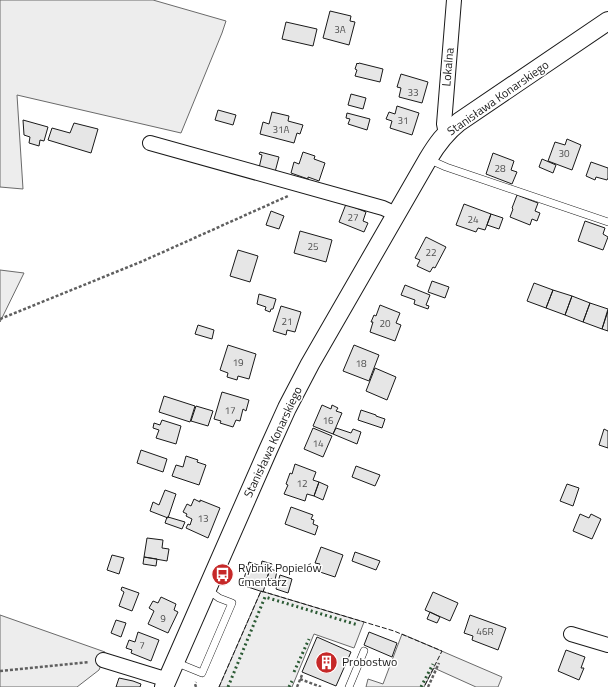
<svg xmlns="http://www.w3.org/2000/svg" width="608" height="687" viewBox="0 0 608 687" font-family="'Titillium Web',sans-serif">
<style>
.green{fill:#ededed;stroke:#6a6a6a}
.building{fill:#e6e6e6;stroke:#1a1a1a}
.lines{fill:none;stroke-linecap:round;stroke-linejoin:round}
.service-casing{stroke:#1a1a1a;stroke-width:8}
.minor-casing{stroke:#1a1a1a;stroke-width:16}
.tertiary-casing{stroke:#1a1a1a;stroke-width:20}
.path{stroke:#5f5f5f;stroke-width:2.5;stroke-dasharray:3 2;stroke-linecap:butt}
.service{stroke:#fff;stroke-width:7}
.minor{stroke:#fff;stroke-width:14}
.tertiary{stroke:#fff;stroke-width:18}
.hedge{stroke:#2b5a34;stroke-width:3;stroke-dasharray:2 3;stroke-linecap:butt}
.fence{stroke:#1a1a1a;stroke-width:1;stroke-dasharray:5 2;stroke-linecap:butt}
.labels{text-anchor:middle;stroke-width:3;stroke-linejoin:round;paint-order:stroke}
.number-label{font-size:10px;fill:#4d4d4d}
.street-label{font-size:12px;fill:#1a1a1a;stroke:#fff}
.poi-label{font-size:12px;fill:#1a1a1a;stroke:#fff;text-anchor:start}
</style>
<rect width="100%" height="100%" fill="#fff"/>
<!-- green -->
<path class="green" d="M0 0H153L226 21 222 33 181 133 17 95 23 189 0 187Z
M0 270 24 273 0 322Z
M261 591 364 622 354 648 314 634 292 687H219Z
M0 615 105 652 103 660 99 670 77 687H0Z
M402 634 502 677 498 687H476L434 668 424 687H366L368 679 383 684Z"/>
<!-- building -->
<path class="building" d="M330 11 351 16 350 21 355 22 349 45 323 38Z
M286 22 317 29 313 46 282 39Z
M357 63 358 64 359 63 383 69 380 82 355 76 357 70 355 69Z
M401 74 428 82 422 103 399 97 401 88 397 87Z
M351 94 366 98 363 109 348 105Z
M397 106 419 113 412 135 390 128 392 121 386 119 389 112 395 114Z
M218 110 236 115 233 125 215 120Z
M272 112 289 116 288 121 303 125 300 134 297 133 294 143 260 134 263 122 269 124Z
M347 113 370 119 367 130 348 124 350 119 346 118Z
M23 120 48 127 44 141 40 140 39 146 29 143 30 137 24 135Z
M74 123 98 129 91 153 48 140 52 128 70 133Z
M567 139 581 145 572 170 548 161 555 142 565 145Z
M260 152 279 157 275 172 259 168 262 155 259 154Z
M303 152 315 156 314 159 325 163 319 181 308 177V179L291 173 294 162 299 164Z
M493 153 514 161 511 170 517 172 512 184 486 174Z
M542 159 556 165 553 173 539 167Z
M591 162 608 168V178L607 180 596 177 595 180 586 176Z
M517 195 538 203 535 211 540 213 537 221 532 219 530 225 510 217 513 209 512 208Z
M346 204 366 212 363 221 368 223 364 232 339 222Z
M464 204 491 214 485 230 478 228 476 232 456 225Z
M271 211 284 216 279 229 266 225Z
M491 214 503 218 499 229 487 225Z
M585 221 605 228 603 234 608 237 603 250 578 241Z
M300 231 332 240 326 262 294 253Z
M426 237 446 247 435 268 433 267 430 272 417 266 420 260 415 258Z
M238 250 258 256 250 282 230 276Z
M432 281 449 287 445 298 428 292Z
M534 283 553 290 546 308 527 301Z
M405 285 430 295 426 305 429 306 428 309 414 304 415 300 401 295Z
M553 290 572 296 565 315 546 308Z
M259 294 276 299 273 309H271L270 312 265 310 266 307 257 304Z
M572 296 590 303 583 322 565 315Z
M590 303 608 309 602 329 583 322Z
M380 305 400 313 396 323 401 325 395 341 370 332 373 322H371L374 315 376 316Z
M281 306 301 312 295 332 287 330 286 335 273 331Z
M608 311V331L602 329Z
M198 325 214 330 212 339 195 334Z
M228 345 256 354 249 379 238 376 237 380 227 377 228 373 220 370Z
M354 345 379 355 369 381 343 371Z
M375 368 396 377 387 400 366 391Z
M222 392 249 400 246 411 243 409 240 421 236 420 233 427 220 423 221 421 214 419Z
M164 396 195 406 190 422 159 412Z
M322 405 331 409 332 405 338 408 336 411 342 413 333 434 313 426Z
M196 406 213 411 208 426 191 421Z
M361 410 376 415V416L385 419 382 428 358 420Z
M162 420 181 426 176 444 156 438 159 430 153 428 154 423 160 425Z
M313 428 332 436 323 457 304 449Z
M336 428 351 433 353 429 361 432 357 444 333 434Z
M604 429 608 431V448L599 445Z
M141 450 167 459 163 472 137 463Z
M186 456 198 460 197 462 206 465 199 485 172 476 176 465 183 467Z
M295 464 316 472 313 480 319 482 314 496 307 494 305 501 284 494 288 485 286 484 290 473 292 474Z
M356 466 380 475 375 486 352 477Z
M319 482 328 486 323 500 314 496Z
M567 484 579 488 573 506 560 501Z
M165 490 176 494 168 518 150 511 153 502 159 505Z
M194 499 200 502V500L220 508 208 538 186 528 188 524 190 525 192 519 186 516 187 514 183 512 187 504 191 506Z
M291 507 313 515 311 519 314 520 313 524 318 526 315 535 285 524Z
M580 514 589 518 591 514 601 519 592 539 573 531Z
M167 517H168L185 522 182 529 165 523Z
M147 538 163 540 162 548 169 549 167 561 144 557Z
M321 547 343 555 335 577 317 571 320 564 315 563Z
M355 552 380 561 376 570 352 561Z
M112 555 124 558 119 574 107 570Z
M144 557 157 559 156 566 143 564Z
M262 561 272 564 267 578 272 579 271 585 266 583 263 592 242 585 249 562 261 566Z
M270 569 277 571 275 580 267 578Z
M280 575 292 579 288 593 276 589Z
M122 587 139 593 132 611 119 606 124 592 121 590Z
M433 592 458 603 450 621 425 610Z
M161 597 176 604 174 610 178 612 168 633 148 624 154 611 149 608 153 601 158 603Z
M430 612 440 617 437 623 427 619Z
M470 615 506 628 498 650 472 640 473 636 464 633Z
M116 620 126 623 121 637 111 633Z
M138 632 159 640 151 661 131 653 132 650 126 648 129 640 135 642Z
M369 632 397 643 392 657 364 645Z
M317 637 351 652 336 686 302 672Z
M566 650 585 657 581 668H584L579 680 558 671Z
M119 678 133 681 141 684 140 687H116Z"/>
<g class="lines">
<defs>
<path id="service" d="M428 159 446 167 608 222
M175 662 202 673 232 603 219 598 207 589
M349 687 364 651"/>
<path id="minor" d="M446 134 444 124 454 0
M150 143 383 208 396 214
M571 634 608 645
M103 660 168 680"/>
<path id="tertiary" d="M164 687 268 450 287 408 310 364 428 159C437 144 445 133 459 122L608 21"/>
</defs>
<!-- service casing -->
<use href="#service" class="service-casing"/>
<!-- minor casing -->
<use href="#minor" class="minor-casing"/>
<!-- tertiary casing -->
<use href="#tertiary" class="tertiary-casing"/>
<!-- path -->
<path class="path" d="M0 319 143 261 288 196
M0 671 89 662
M300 679 321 687
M196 687 195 684 196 682
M297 687 302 675
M428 687 439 663"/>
<!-- service -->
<use href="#service" class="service"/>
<!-- minor -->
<use href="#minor" class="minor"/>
<!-- tertiary -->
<use href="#tertiary" class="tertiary"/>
<!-- hedge -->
<path class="hedge" d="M294 672 309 639
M228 687 265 597 358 625
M289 687 292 681
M421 687 433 664"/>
<!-- fence -->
<path class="fence" d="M219 687 261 591 394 631 442 651 424 687"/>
</g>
<!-- icons -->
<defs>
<symbol id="bus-disc" viewBox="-11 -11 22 22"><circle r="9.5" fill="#c62828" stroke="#fff"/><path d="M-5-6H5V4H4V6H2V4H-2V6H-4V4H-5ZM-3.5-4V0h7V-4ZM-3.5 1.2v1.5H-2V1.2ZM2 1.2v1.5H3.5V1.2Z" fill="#fff"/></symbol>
<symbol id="building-disc" viewBox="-11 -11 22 22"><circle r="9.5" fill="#c62828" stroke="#fff"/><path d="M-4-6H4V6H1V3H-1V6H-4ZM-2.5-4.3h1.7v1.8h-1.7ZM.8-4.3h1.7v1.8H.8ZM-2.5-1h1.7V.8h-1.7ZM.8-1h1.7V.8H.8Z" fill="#fff"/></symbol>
</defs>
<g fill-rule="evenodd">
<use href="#bus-disc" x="210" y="562" width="25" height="25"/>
<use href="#building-disc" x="314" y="650" width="25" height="25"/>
</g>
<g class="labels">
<!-- number labels -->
<g class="number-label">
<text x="340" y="33">3A</text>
<text x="413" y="96">33</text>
<text x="403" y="124">31</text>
<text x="281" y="133">31A</text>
<text x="564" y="157">30</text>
<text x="500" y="172">28</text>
<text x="353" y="221">27</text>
<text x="473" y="223">24</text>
<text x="313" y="250">25</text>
<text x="431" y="256">22</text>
<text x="287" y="325">21</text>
<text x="385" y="327">20</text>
<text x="238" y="366">19</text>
<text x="361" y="367">18</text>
<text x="230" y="414">17</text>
<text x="328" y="424">16</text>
<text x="318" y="447">14</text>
<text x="302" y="487">12</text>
<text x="203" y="522">13</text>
<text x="163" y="622">9</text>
<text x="485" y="635">46R</text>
<text x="142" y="649">7</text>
</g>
<!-- street labels -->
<g class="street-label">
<text transform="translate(448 67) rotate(-85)" y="4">Lokalna</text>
<text transform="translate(498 98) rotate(-35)" y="4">Stanisława Konarskiego</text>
<text transform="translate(273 442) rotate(-65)" y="4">Stanisława Konarskiego</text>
</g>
<!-- poi labels -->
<g class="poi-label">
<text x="238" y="572">Rybnik Popielów<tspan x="238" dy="14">Cmentarz</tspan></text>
<text x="342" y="666">Probostwo</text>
</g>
</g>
</svg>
